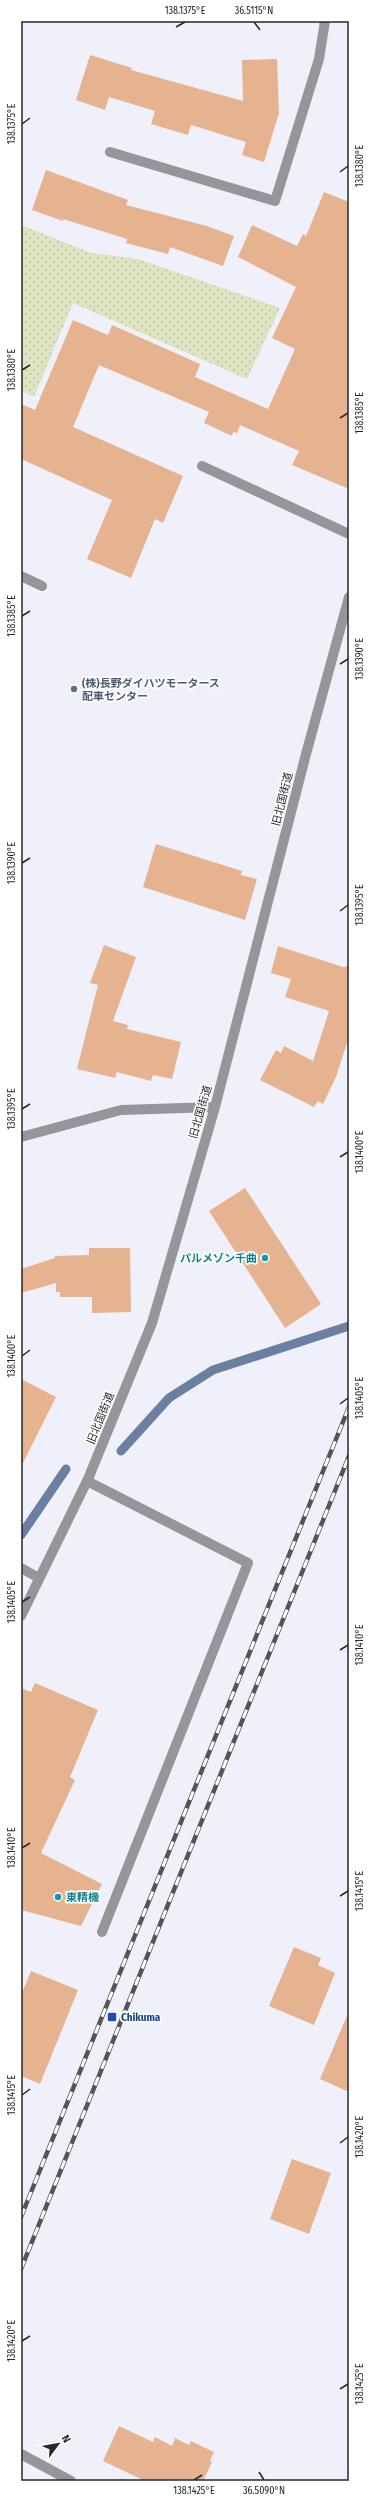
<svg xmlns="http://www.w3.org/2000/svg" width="370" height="2502" viewBox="0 0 370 2502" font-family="'Fira Sans Condensed','Noto Sans JP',sans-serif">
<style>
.grass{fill:url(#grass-dots)}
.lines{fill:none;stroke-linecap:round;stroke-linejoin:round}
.stream{stroke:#6b7fa1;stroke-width:9}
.building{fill:#e5b38f}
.service{stroke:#949699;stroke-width:10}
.minor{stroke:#949699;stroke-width:10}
.tertiary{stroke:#949699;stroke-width:10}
.rail-casing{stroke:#535458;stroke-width:4.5}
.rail{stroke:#fff;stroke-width:3;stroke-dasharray:9;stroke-linecap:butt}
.ticks{fill:none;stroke:#27282b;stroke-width:1.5}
.service-dot{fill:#5c6f8a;stroke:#fff;stroke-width:1.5}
.culture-dot{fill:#0f9aa8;stroke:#fff;stroke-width:1.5}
.transit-dot{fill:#1a4fb4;stroke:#fff;stroke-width:1.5}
.labels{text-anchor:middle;stroke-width:3.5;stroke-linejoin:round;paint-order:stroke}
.service-label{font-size:11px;font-weight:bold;fill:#4e5e75;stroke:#fff;text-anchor:start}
.street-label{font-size:11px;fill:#27282b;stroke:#fff}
.culture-label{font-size:11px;font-weight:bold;fill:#0d838f;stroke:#fff;text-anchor:end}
.transit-label{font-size:11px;font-weight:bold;fill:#164399;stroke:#fff;text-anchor:start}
.neatline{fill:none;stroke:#27282b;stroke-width:1.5}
.ticks-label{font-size:10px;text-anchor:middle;fill:#27282b}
</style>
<defs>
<pattern id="grass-dots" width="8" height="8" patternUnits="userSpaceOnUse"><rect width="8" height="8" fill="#dce4c1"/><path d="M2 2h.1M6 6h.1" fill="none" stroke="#bdc4a6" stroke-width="1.8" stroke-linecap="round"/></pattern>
</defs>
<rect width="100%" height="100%" fill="#eff0f9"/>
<!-- grass -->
<path class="grass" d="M21 225 91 253 138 259 280 308 247 379 73 303 34 397 21 391Z"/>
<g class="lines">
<!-- stream -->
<path class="stream" d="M121 1451 169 1398 213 1370 349 1326
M21 1535 66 1469"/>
</g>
<!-- building -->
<path class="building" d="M90 55 132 68 131 70 243 101 242 60 277 59 279 113 264 162 242 155 246 142 191 125 188 135 151 124 155 111 109 97 105 110 76 100Z
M46 170 128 200 126 205 207 226 234 236 223 266 170 247 168 254 126 243 127 239 63 219V221L32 210Z
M324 192 349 202V489L292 465 299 451 240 425 237 433 233 432 232 436 204 423 209 412 99 365 73 427 183 476 163 523 155 519 131 578 87 559 112 500 21 459V404L35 410 73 320 108 335 112 325 200 364 195 377 268 409 295 349 272 338 296 287 238 257 252 225 297 246 303 234 306 236Z
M156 844 242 871 241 875 257 879 245 920 143 887Z
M104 945 136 957 113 1021 128 1025 127 1029 181 1042 172 1079 153 1075 151 1081 117 1072 115 1078 77 1069 98 985 90 983Z
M278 946 343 967 349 966V1037L336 1077 323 1104 318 1101 314 1107 260 1080 276 1050 281 1053 284 1046 313 1061 329 1011 285 997 291 979 271 973Z
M245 1188 321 1304 285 1328 209 1211Z
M89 1248H130L131 1312 92 1313V1297H60V1292H56V1283L21 1293V1269L55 1258V1256L89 1255Z
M21 1379 56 1397 21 1467Z
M35 1683 98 1710 70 1777 75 1780 41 1853 102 1884 81 1926 21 1910V1688L31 1692Z
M294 1947 321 1958 318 1965 335 1973 314 2025 269 2006Z
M31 1971 78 1990 40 2084 21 2076V1995Z
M349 2011V2092L320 2079Z
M292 2159 331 2173 309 2234 270 2219Z
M119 2426 153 2442 155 2437 172 2446 175 2438 189 2445 191 2441 214 2452 210 2461 212 2462 203 2481H145L103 2461Z"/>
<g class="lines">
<!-- service -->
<path class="service" d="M21 576 42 586
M87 1481 248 1563 102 1932"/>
<!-- minor -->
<path class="minor" d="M110 152 275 201 319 59 325 21
M202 466 349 534
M21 1137 121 1110 215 1107
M21 1568 39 1578
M21 1616 88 1479 152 1323 215 1107 306 754 349 597"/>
<!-- tertiary -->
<path class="tertiary" d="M21 2454 71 2481"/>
<defs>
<path id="rail" d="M21 2217 349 1407
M21 2269 349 1456"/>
</defs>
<!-- rail casing -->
<use href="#rail" class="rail-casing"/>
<!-- rail -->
<use href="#rail" class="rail"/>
</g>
<!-- ticks -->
<path class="ticks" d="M254 22 260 30M176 27 185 22M22 124 30 118M340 172 348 166M22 370 30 365M340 418 348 413M22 616 30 611M340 664 348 659M22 863 30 858M340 911 348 905M22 1109 30 1104M340 1157 348 1152M22 1356 30 1350M340 1404 348 1398M22 1602 30 1597M340 1650 348 1645M22 1848 30 1843M340 1896 348 1891M22 2095 30 2089M340 2143 348 2137M22 2341 30 2336M340 2389 348 2384M259 2472 264 2480M194 2480 202 2475"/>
<!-- markers -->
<circle class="service-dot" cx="74" cy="689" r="4"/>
<g class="culture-dot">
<circle cx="265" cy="1258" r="4"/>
<circle cx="58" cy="1897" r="4"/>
</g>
<rect class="transit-dot" x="107" y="2012" width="10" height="10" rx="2"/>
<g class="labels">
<!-- service labels -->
<g class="service-label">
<text x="82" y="687">(株)長野ダイハツモータース<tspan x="82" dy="13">配車センター</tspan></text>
</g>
<!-- street labels -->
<g class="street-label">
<text transform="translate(282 799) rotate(-76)" y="4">旧北国街道</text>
<text transform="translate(200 1112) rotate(-74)" y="4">旧北国街道</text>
<text transform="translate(100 1418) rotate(-68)" y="4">旧北国街道</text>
</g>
<!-- culture labels -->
<g class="culture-label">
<text x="257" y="1262">パルメゾン千曲</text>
<text x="66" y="1901" text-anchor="start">東精機</text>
</g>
<!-- transit labels -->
<g class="transit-label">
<text x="121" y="2021">Chikuma</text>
</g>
</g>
<!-- border -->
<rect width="370" height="2502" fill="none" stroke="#ffffff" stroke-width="44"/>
<!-- north arrow -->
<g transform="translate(58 2444) rotate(58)" stroke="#ffffff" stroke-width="3" paint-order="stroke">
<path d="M0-3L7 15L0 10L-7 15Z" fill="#27282b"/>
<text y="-6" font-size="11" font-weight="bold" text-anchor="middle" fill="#27282b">N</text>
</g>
<rect x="22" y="22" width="326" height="2458" class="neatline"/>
<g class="ticks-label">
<text x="185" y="14">138.1375°E</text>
<text x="254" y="14">36.5115°N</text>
<text transform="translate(11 124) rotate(-90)" y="4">138.1375°E</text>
<text transform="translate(359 166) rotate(-90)" y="4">138.1380°E</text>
<text transform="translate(11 370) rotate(-90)" y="4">138.1380°E</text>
<text transform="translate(359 413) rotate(-90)" y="4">138.1385°E</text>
<text transform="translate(11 616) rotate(-90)" y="4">138.1385°E</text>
<text transform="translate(359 659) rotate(-90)" y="4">138.1390°E</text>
<text transform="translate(11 863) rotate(-90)" y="4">138.1390°E</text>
<text transform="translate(359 905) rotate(-90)" y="4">138.1395°E</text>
<text transform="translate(11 1109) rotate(-90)" y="4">138.1395°E</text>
<text transform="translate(359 1152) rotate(-90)" y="4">138.1400°E</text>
<text transform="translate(11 1356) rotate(-90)" y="4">138.1400°E</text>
<text transform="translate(359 1398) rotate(-90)" y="4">138.1405°E</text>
<text transform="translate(11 1602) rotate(-90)" y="4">138.1405°E</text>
<text transform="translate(359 1645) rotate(-90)" y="4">138.1410°E</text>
<text transform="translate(11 1848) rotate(-90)" y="4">138.1410°E</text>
<text transform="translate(359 1891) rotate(-90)" y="4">138.1415°E</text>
<text transform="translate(11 2095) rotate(-90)" y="4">138.1415°E</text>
<text transform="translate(359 2137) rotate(-90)" y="4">138.1420°E</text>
<text transform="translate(11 2341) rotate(-90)" y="4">138.1420°E</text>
<text transform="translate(359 2384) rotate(-90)" y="4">138.1425°E</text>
<text x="194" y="2494">138.1425°E</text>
<text x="264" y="2494">36.5090°N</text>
</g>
</svg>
